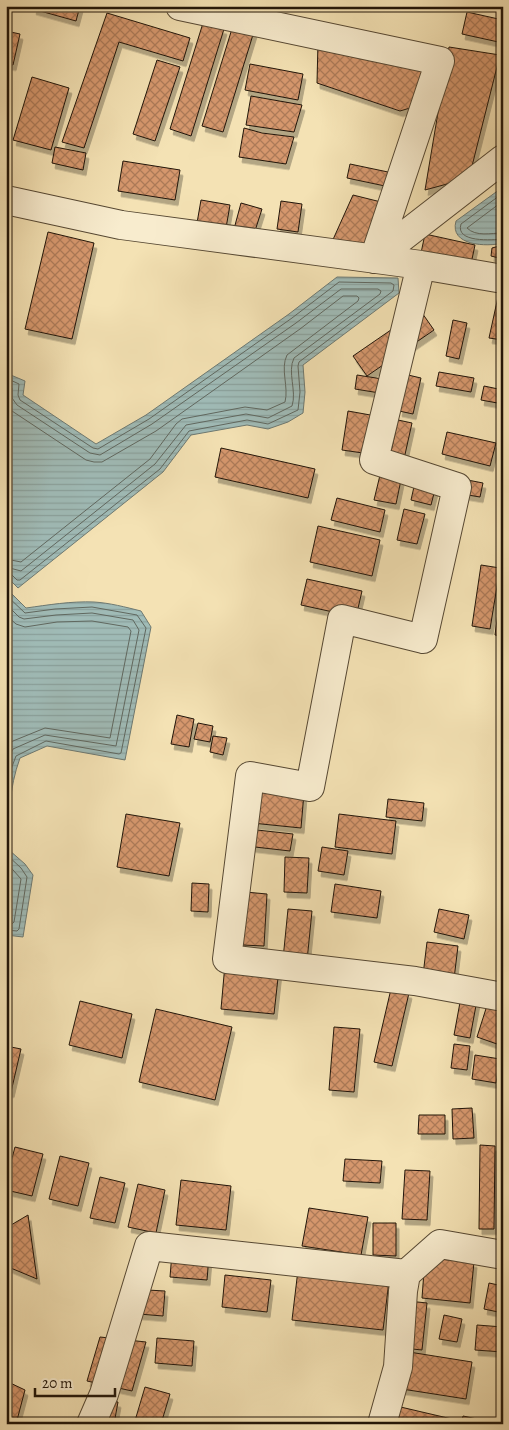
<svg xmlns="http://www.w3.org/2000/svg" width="509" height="1430" viewBox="0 0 509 1430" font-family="Alegreya,serif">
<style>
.water{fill:url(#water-rules);stroke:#6d7972}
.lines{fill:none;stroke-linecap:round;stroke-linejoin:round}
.shore{stroke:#606860;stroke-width:1}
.building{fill:url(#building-cross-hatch);stroke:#211508;filter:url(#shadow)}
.street-casing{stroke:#564833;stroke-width:30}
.street{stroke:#f8ecce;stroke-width:28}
</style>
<defs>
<pattern id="water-rules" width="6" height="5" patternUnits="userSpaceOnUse" patternTransform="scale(1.25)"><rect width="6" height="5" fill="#a0bcb8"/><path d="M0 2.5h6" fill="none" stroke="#8aa19d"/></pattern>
<pattern id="building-cross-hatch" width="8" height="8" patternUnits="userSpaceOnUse" patternTransform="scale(1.25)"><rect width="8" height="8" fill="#d5976d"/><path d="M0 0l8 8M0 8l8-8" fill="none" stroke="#ac7a58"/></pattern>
<filter id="shadow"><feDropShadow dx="3" dy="5.5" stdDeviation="0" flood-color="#0004"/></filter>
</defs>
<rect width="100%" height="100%" fill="#f4e2b4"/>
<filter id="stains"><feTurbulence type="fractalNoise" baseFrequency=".004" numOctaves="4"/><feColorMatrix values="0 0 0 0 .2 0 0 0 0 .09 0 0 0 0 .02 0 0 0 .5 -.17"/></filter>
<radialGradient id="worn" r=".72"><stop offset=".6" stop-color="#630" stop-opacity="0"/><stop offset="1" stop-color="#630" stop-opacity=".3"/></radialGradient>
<!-- water -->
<path class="water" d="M503 187V243C487 247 449 246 456 221Z
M337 277 398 278 399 293 303 365 305 392 303 413 288 422 268 429 247 425 191 435 163 472 18 588 6 576V373L25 381 23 395 96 444 146 415 289 314Z
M6 588 26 608C48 605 71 601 94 602 110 603 125 607 141 611L151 627 125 760 47 746 20 758C9 788 8 819 9 850L25 864 33 875 23 937 6 935Z"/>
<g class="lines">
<!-- shore -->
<path class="shore" d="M503 193 461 224C455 243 492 240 503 239
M503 201 467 228C476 237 491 233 503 233
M6 378 19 384 18 395 20 400 93 448 98 449 149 419 292 318 339 282 391 283 394 285 393 291 299 362 298 366 300 392 298 410 268 424 247 420 189 431 160 469 20 580H17L11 574 6 573
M6 385 12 388V398L17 405 90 453 100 455 152 424 296 323 341 289H378L381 291 380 294 294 358C287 372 297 391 292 406L268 418 246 414 186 425 155 464 21 571 6 567
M6 404 12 411 86 460 94 462H102L156 431 300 329 343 296H357L359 298 358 301 287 355C280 369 289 387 285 402L267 410 245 407 182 419 176 424 150 459 21 562 6 559
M6 595 25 613 55 609 92 607 137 615 146 628 121 753 119 754 46 741 16 756 10 772 6 796
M6 604 19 617 24 619 56 615 92 613 133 620 139 630 116 746 45 735 13 749 6 763
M6 615 16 624 25 627 57 622 92 621 128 627 131 631 110 738 45 728 13 741 6 746
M6 854 21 868 27 877 19 929 17 931 6 930
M6 862 21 879 14 922 12 924H6"/>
</g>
<!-- building -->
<path class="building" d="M34 6H80L76 21 33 9Z
M467 12 503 20V43L462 34Z
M107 13 190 38 183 61 119 42 84 148 62 142Z
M235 19 256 25 223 132 202 126Z
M203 23 224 29 191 136 170 129Z
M6 31 20 34 13 65 6 64Z
M318 42 427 63 410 108 400 111 317 83Z
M449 47 500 55 469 178 425 190Z
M157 60 180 67 155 141 133 134Z
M250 64 303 74 298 100 245 90Z
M32 77 69 88 51 150 13 140Z
M251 96 302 105 294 132 246 125Z
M244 128 262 133 294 137 286 164 239 157Z
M55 147 86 153 83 170 52 163Z
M123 161 180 170 175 200 118 191Z
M350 164 388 172 385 186 347 178Z
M353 195 381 202 362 251 331 244Z
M201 200 230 205 226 228 197 223Z
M281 201 302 204 298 232 277 229Z
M241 203 262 209 254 234 234 229Z
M48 232 94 243 72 339 25 329Z
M425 234 475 245 471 264 421 253Z
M503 245V259L491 256 492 248Z
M501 283 503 284V340L489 338Z
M420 310 434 330 367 376 353 356Z
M453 320 467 323 459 359 446 356Z
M439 372 474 378 471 392 436 386Z
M357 375 395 381 392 395 355 389Z
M408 375 421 378 413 414 399 411Z
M484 386 503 390V404L481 400Z
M348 411 376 416 370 454 342 450Z
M398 420 412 423 404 459 390 456Z
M447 432 496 443 490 466 442 454Z
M221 448 315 469 308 498 215 477Z
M418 469 439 474 431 505 411 500Z
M381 471 402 475 396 504 374 500Z
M447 476 483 483 480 497 444 491Z
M337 498 385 510 380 532 331 520Z
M404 509 425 514 417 544 397 540Z
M318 526 380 540 372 576 310 562Z
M481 565 500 568 490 629 472 626Z
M503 573V636L495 635Z
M307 579 362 591 356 617 301 605Z
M177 715 194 719 189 747 171 744Z
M198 723 213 726 210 742 194 739Z
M213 736 227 738 223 755 210 752Z
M255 788 304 793 301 828 252 823Z
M388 799 424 803 422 821 386 817Z
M126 814 180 823 169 876 117 867Z
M339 814 396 821 392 854 335 847Z
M248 829 293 834 290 851 246 846Z
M322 847 348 851 344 875 318 871Z
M285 857 309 858 307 893 284 892Z
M192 883 209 884 208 912 191 911Z
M335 884 381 891 377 918 331 912Z
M223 890 267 894 264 946 221 944Z
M288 909 312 911 307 961 283 959Z
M439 909 469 915 464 939 434 932Z
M427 942 458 946 454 979 423 975Z
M225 964 279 969 274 1014 221 1009Z
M391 989 409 993 392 1066 374 1062Z
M490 996 503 1000V1026L497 1044 477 1037Z
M461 997 477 1000 470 1038 454 1035Z
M80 1001 132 1014 122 1058 69 1045Z
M156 1009 232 1027 215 1100 139 1082Z
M334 1027 360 1029 354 1092 329 1090Z
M454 1044 470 1046 467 1070 451 1068Z
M6 1046 21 1049 11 1092 6 1091Z
M475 1055 500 1059 496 1083 472 1079Z
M472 1108 474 1138 453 1139 452 1109Z
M419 1115H445V1134H418Z
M480 1145 495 1146 494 1229H479Z
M15 1147 43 1154 32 1196 6 1190V1181Z
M60 1156 89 1163 78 1206 49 1199Z
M345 1159 382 1161 380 1183 343 1181Z
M500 1168H503V1214Z
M405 1170 430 1171 427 1220 402 1219Z
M100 1177 125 1183 115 1223 90 1218Z
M181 1180 231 1186 226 1230 176 1225Z
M138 1184 165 1190 156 1233 128 1227Z
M309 1208 368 1217 361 1255 302 1246Z
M28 1215 37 1279 6 1266V1228Z
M373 1223H396V1256L373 1255Z
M172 1253 209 1256 207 1280 170 1277Z
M425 1258 474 1262 470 1303 422 1298Z
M298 1270 389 1281 383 1330 292 1320Z
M225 1275 271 1280 267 1312 222 1307Z
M489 1283 503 1286V1313L484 1309Z
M129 1289 165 1291 163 1316 127 1313Z
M408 1301 427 1303 422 1350 403 1348Z
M444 1315 462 1319 457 1342 439 1339Z
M477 1325 503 1327V1352L475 1350Z
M100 1337 146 1342 132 1391 87 1381Z
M157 1338 194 1341 192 1366 155 1363Z
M409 1352 472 1362 466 1399 402 1389Z
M6 1381 25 1390 16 1424H6Z
M145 1387 170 1394 161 1424H134Z
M500 1391H503V1421H500Z
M89 1398 118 1402 114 1424H84Z
M392 1405 452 1419 451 1424H388Z
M463 1416 477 1419V1424H461Z"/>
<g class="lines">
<defs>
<path id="street" d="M180 6 440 61 374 259
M6 200 121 225 421 265 503 279
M374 259 503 159
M421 265 374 460 457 487 423 639 342 619 310 787 250 776 227 959 415 981 503 997
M91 1424 104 1394 149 1246 406 1274
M382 1424 398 1367 403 1291 406 1274 440 1244 503 1255"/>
</defs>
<!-- street casing -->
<use href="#street" class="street-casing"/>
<!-- street -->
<use href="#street" class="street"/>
</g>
<!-- margin -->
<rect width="509" height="1430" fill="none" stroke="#f4e2b4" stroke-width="25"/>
<rect x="8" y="8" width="494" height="1415" fill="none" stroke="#211508" stroke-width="2.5"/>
<rect x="12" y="12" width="484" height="1405" fill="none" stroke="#211508"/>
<!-- scale -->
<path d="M35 1388v8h80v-8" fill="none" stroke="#211508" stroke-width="2.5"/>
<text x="42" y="1388" font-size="15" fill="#211508" stroke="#f8ecce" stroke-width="4" paint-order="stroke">20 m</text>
<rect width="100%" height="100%" filter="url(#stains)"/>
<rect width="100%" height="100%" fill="url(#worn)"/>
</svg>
